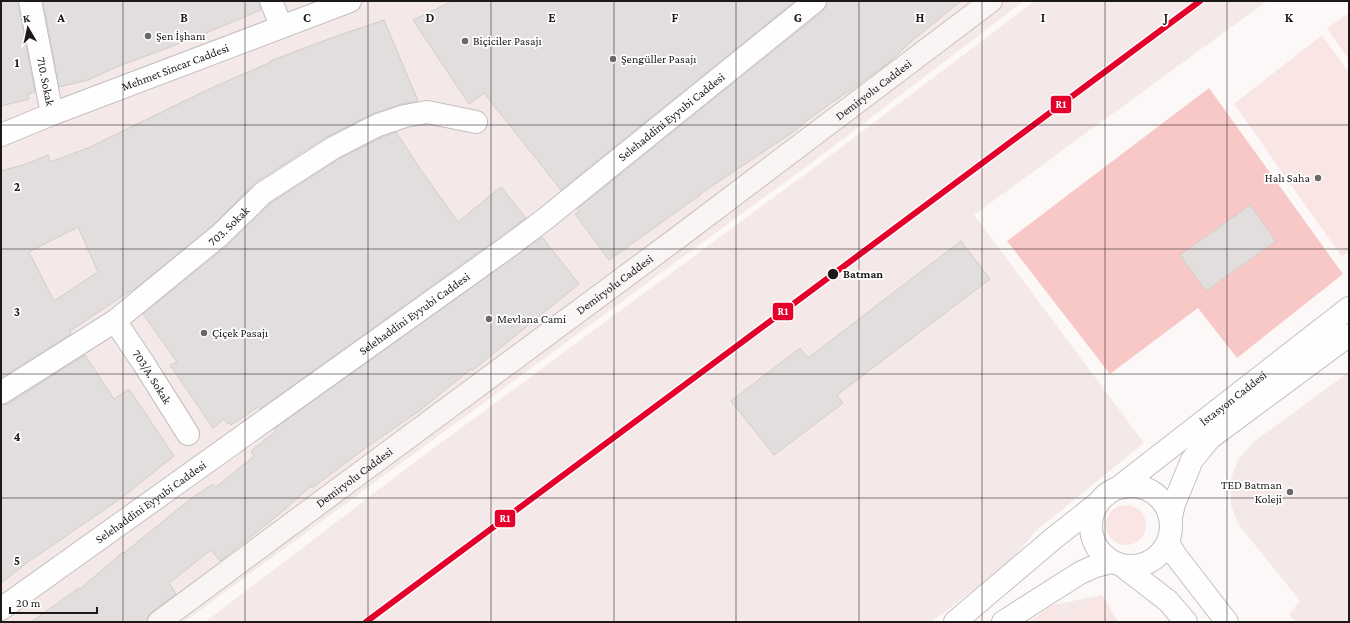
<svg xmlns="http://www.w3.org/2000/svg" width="1350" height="623" viewBox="0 0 1350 623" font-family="'Crimson Pro',serif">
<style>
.built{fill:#f4e8e8}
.green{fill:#fae5e5}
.forest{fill:#f8c8c7}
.building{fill:#e3dede;stroke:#d1cdcd;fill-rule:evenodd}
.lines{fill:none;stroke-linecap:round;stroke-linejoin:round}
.minor-casing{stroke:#c4bfbf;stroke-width:24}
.major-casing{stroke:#cac1c1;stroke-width:24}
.minor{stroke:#fffefe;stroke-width:22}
.major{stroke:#faf5f5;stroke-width:22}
.rail-1-casing{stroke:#fff;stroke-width:9}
.rail-1{stroke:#e4002b;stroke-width:6}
.grid{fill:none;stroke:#1d1919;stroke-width:1;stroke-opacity:0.55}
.poi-dot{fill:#6b6767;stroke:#fff;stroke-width:1.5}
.stop-dot{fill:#1d1919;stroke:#fff;stroke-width:1.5}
.labels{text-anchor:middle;stroke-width:3.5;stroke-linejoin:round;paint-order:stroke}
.poi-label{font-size:12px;fill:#1d1919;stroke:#fff;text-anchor:start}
.street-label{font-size:12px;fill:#1d1919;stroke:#fff}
.stop-label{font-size:12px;font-weight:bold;fill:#1d1919;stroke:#fff;text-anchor:start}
.grid-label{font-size:13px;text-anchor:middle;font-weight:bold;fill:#1d1919;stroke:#fff;stroke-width:3.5;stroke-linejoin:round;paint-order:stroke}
.line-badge{stroke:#fff;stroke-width:1.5}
.badge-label{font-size:11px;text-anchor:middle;font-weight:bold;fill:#fff}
</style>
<rect width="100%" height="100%" fill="#fdf8f8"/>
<!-- built -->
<path class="built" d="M1 1H1024L814 161 184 622H1Z
M1035 1H1267L974 215 1144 443 1037 530 1007 565 931 622H205L411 465 815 167Z
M1349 372V622H1295L1289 614 1300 601 1238 524 1231 505V479L1238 459 1256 440Z
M1102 595 1118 622H1028L1053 605Z"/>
<!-- green -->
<path class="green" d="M1349 13V60L1327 28Z
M1322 35 1349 73V251L1342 257 1234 104Z
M1106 525a20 20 0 1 1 40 0a20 20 0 1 1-40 0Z
M1102 595 1118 622H1029L1053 605 1062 621Z"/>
<!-- forest -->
<path class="forest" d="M1209 88 1343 274 1237 358 1198 308 1110 374 1007 241Z"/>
<!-- building -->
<path class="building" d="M1 1H18L35 92 28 94 29 99 1 106Z
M43 1H259L261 10 194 38 114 68 88 80 59 87Z
M453 1H795L561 190 484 93 469 104 413 20Z
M827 1H961L914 39 887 64 873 74 814 115 796 130 700 194V195L609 260 575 214 579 212 577 209 823 11 826 6Z
M384 20 418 101 401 104 372 114 326 137 256 182 212 226 131 292 130 291 70 331 71 334 1 378V171L26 164 48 155 50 162 88 148 209 89 271 62 270 61 334 37ZM78 227 98 272 54 301 29 252Z
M396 132 423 173 458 222 501 187 526 218 260 409 258 407 231 425 230 423 228 424 224 419 213 428 170 365 177 362 143 314 228 245 271 203 339 159 383 137Z
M1250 205 1276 241 1206 291 1180 255Z
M542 237 579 284 473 370 471 369 419 411 364 449 312 488 311 486 277 516 220 561 211 550 192 565 169 583 176 594 152 612 148 617 146 622H31L79 588 80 589 123 552 124 553 193 497 213 484 216 487 254 456 251 451 276 431 274 429Z
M961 241 990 279 837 395 843 403 774 455 731 401 800 348 808 358Z
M85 355 114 399 129 389 174 456 120 499 28 562 1 583V405L8 404Z"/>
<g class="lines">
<defs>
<g id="minor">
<path id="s1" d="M30 1 52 114"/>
<path d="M271 1 281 26"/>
<path id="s2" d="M1 135 52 114 350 1"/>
<path id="s3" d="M115 321 144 364 188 434"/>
<path id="s4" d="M1 393 115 321 220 235 263 193 333 148 378 125 405 116 427 112 476 122"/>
<circle cx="1131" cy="526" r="40"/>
<path id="s5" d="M1118 488 1349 308"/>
<path d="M1171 517 1174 504 1192 460 1210 438 1349 335"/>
<path d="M1168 543 1176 556 1227 622"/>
<path d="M1124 567 1168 601 1186 622"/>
<path id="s6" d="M1 609 512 244 545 219 815 1"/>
<path d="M955 622 1054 538 1097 504"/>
<path d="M1003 622 1080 573 1093 567 1111 562"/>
</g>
<g id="major">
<path id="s7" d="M159 622 676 239 991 1"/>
</g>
</defs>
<!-- minor casing -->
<use href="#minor" class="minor-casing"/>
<!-- major casing -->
<use href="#major" class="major-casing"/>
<!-- minor -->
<use href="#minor" class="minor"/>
<!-- major -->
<use href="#major" class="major"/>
<defs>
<path id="rail-1" d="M366 622 1200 1"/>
</defs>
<!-- rail-1 casing -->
<use href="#rail-1" class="rail-1-casing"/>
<!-- rail-1 -->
<use href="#rail-1" class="rail-1"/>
</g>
<!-- grid -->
<path class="grid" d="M123 1V622M245 1V622M368 1V622M491 1V622M614 1V622M736 1V622M859 1V622M982 1V622M1105 1V622M1227 1V622M1 125H1349M1 249H1349M1 374H1349M1 498H1349"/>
<!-- markers -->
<g class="poi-dot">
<circle cx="148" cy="36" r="4"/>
<circle cx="465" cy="41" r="4"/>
<circle cx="613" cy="59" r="4"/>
<circle cx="1318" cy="178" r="4"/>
<circle cx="489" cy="319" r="4"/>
<circle cx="204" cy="333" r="4"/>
<circle cx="1290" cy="492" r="4"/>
</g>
<circle class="stop-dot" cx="833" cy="274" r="6"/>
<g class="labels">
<!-- poi labels -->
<g class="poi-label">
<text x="156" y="40">Şen İşhanı</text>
<text x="473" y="45">Biçiciler Pasajı</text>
<text x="621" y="63">Şengüller Pasajı</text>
<text x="1310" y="182" text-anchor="end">Halı Saha</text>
<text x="497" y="323">Mevlana Cami</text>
<text x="212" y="337">Çiçek Pasajı</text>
<text x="1282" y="489" text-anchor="end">TED Batman<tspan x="1282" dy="14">Koleji</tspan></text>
</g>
<!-- street labels -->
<g class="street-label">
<text dy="4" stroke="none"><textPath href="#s2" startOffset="187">Mehmet Sincar Caddesi</textPath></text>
<text dy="4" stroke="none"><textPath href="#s1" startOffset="82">710. Sokak</textPath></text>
<text dy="4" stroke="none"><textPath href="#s7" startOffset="891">Demiryolu Caddesi</textPath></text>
<text dy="4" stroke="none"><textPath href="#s6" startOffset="832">Selehaddini Eyyubi Caddesi</textPath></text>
<text dy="4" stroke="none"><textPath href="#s4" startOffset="283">703. Sokak</textPath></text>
<text dy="4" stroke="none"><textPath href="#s7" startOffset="567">Demiryolu Caddesi</textPath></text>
<text dy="4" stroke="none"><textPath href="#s6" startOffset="508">Selehaddini Eyyubi Caddesi</textPath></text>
<text dy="4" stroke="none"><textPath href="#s3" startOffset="67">703/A. Sokak</textPath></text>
<text dy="4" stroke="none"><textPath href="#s5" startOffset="146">İstasyon Caddesi</textPath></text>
<text dy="4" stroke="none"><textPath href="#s7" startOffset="243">Demiryolu Caddesi</textPath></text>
<text dy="4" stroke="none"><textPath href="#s6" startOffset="184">Selehaddini Eyyubi Caddesi</textPath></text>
</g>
<!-- stop labels -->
<g class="stop-label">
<text x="843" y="278">Batman</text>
</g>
</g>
<g class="grid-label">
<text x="61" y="22">A</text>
<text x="184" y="22">B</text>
<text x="307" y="22">C</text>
<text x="430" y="22">D</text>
<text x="552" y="22">E</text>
<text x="675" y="22">F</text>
<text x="798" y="22">G</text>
<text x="920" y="22">H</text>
<text x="1043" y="22">I</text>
<text x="1166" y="22">J</text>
<text x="1289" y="22">K</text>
<text x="17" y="67">1</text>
<text x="17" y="191">2</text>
<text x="17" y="316">3</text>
<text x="17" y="441">4</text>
<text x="17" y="565">5</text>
</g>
<g class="line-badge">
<rect x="1050" y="95" width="22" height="19" rx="4" fill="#e4002b"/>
<rect x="772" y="302" width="22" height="19" rx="4" fill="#e4002b"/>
<rect x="494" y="509" width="22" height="19" rx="4" fill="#e4002b"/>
</g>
<g class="badge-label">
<text x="1061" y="108">R1</text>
<text x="783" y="315">R1</text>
<text x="505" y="522">R1</text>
</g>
<!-- border -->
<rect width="1350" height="623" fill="none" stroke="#1d1919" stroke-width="4"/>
<!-- north arrow -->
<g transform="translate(28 28) rotate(351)" stroke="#ffffff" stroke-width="3" paint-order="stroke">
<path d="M0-3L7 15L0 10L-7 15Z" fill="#1d1919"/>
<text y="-6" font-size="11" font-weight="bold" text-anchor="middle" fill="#1d1919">K</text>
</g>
<!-- scale -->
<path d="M10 607v6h87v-6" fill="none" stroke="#1d1919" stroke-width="2"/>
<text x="16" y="607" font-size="12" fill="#1d1919" stroke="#ffffff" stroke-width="3" paint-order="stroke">20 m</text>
</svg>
